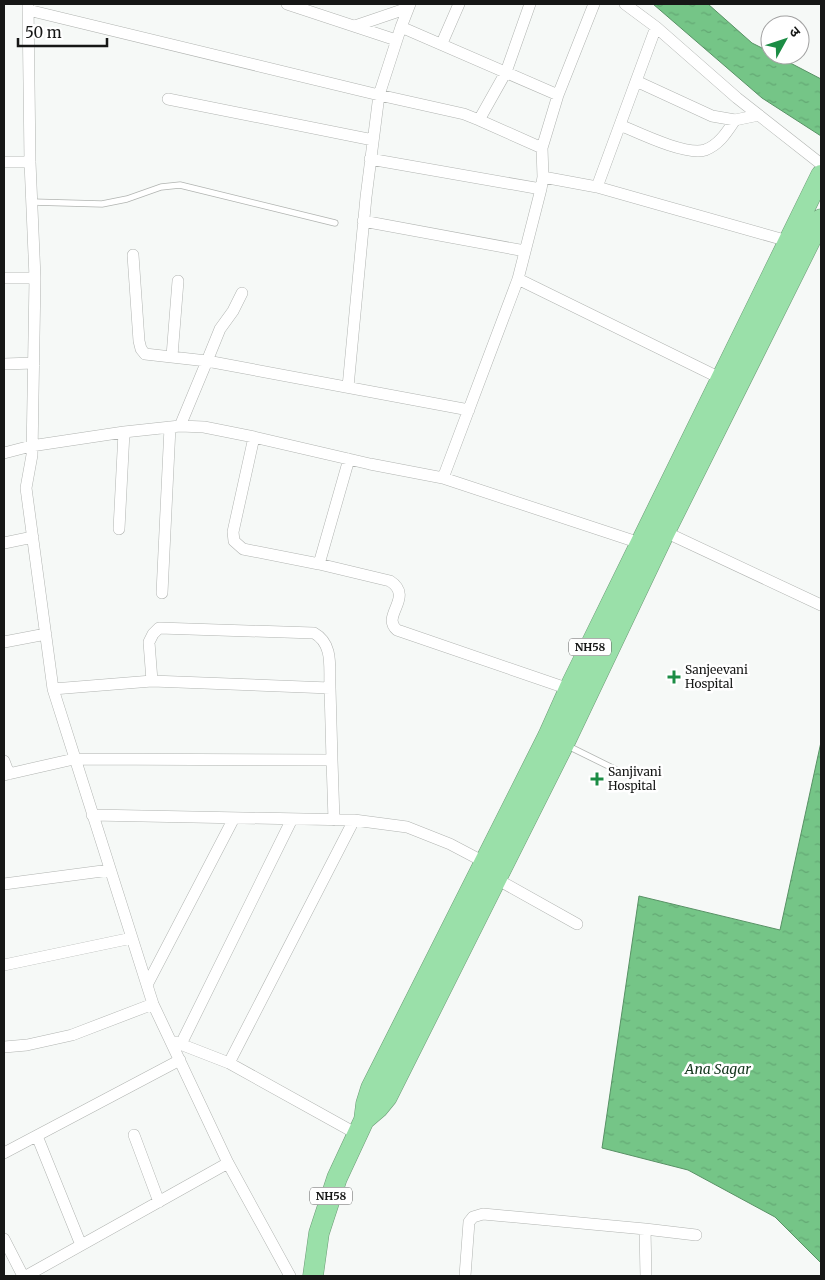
<svg xmlns="http://www.w3.org/2000/svg" width="825" height="1280" viewBox="0 0 825 1280" font-family="Merriweather,'Noto Sans Devanagari',serif">
<style>
.water{fill:url(#water-ripples);stroke:#589165}
.lines{fill:none;stroke-linecap:round;stroke-linejoin:round}
.lane-casing{stroke:#b1b4b1;stroke-width:7}
.street-casing{stroke:#b1b4b1;stroke-width:12}
.highway-casing{stroke:#6c9a76;stroke-width:21}
.lane{stroke:#fff;stroke-width:5.5}
.street{stroke:#fff;stroke-width:11}
.highway{stroke:#9ae0a9;stroke-width:20}
.poi-dot{fill:#1b8c44;stroke:#fff;stroke-width:2}
.labels{text-anchor:middle;stroke-width:5;stroke-linejoin:round;paint-order:stroke}
.shield{fill:#fff;stroke:#5c5d5c;stroke-width:1}
.shield-label{font-size:11px;font-weight:bold;fill:#161716}
.poi-label{font-size:12px;fill:#161716;stroke:#fff;text-anchor:start}
.water-label{font-size:14px;font-style:italic;fill:#15371e;stroke:#fff}
</style>
<defs>
<pattern id="water-ripples" width="26" height="14" patternUnits="userSpaceOnUse" patternTransform="scale(1.25)"><rect width="26" height="14" fill="#75c587"/><path d="M2 4q2-2 4 0t4 0M15 11q2-2 4 0t4 0" fill="none" stroke="#64a874"/></pattern>
</defs>
<rect width="100%" height="100%" fill="#f6f9f7"/>
<!-- water -->
<path class="water" d="M653 4H708L752 43 770 52V55H775L821 79V136L762 98Z
M821 742V1263L775 1217 688 1170 602 1148 639 896 780 930Z"/>
<g class="lines">
<defs>
<path id="lane" d="M32 202 102 204 127 199 161 187 180 185 335 223
M568 746 645 784"/>
<path id="street" d="M28 4 30 162 35 278 32 455 26 488 53 689 153 1004 228 1163 290 1276
M287 4 396 40
M625 4 656 27 737 98 821 164
M28 10 379 95 464 114 479 120 506 72 530 4
M355 26 408 8
M401 27 558 95
M442 43 459 4
M636 81 712 116 735 120 759 115
M168 99 373 140
M479 120 542 148
M620 125C639 133 686 156 705 150 719 145 727 132 735 120
M370 159 541 189
M4 162H30
M543 177 542 148 558 95 594 4
M597 187 656 27
M363 221 525 251
M133 255 139 341 141 349 145 354 207 361 220 329 233 311 242 293
M4 278H35
M172 356 178 281
M4 364 34 363
M722 379 518 279 541 189 543 177 597 187 788 241
M348 387 366 197 379 95 401 27 410 4
M180 426 207 361 469 410
M254 437 233 532 234 541 243 549 319 564
M4 453 31 446 124 432 180 426 204 427 254 437 370 464 443 478 646 545
M349 459 319 564 390 581C415 597 380 616 397 630L569 689
M443 478 518 279
M119 529 124 432
M661 530 821 605
M4 543 33 537
M162 593 170 427
M4 642 46 634
M152 681 149 642 153 634 159 628 314 633C334 644 329 668 330 688
M53 689 152 681 330 688 332 760
M4 761 9 774
M4 775 74 759 332 760 334 820
M92 815 354 820 229 1063 357 1134
M354 820 407 827 450 844 488 864
M493 877 577 924
M4 884 110 870
M4 965 132 938
M147 985 234 818
M175 1042 229 1063
M181 1044 292 819
M4 1047 27 1045 72 1035 153 1004
M134 1135 159 1202
M37 1136 81 1245
M4 1153 180 1060
M645 1229 696 1235
M4 1239 23 1276
M26 1276 228 1163
M465 1276 469 1222 473 1217 483 1214 645 1229 646 1276"/>
<path id="highway" d="M364 1120 378 1108 387 1097 564 744 665 532 821 219
M313 1276 319 1233 337 1178 364 1120 366 1104 371 1088 548 736 569 689 821 175"/>
</defs>
<!-- lane casing -->
<use href="#lane" class="lane-casing"/>
<!-- street casing -->
<use href="#street" class="street-casing"/>
<!-- highway casing -->
<use href="#highway" class="highway-casing"/>
<!-- lane -->
<use href="#lane" class="lane"/>
<!-- street -->
<use href="#street" class="street"/>
<!-- highway -->
<use href="#highway" class="highway"/>
</g>
<!-- markers -->
<g class="poi-dot">
<path d="M671.5 669.5h5v5h5v5h-5v5h-5v-5h-5v-5h5z"/>
<path d="M594.5 771.5h5v5h5v5h-5v5h-5v-5h-5v-5h5z"/>
</g>
<g class="labels">
<!-- shield labels -->
<g class="shield">
<rect x="569" y="638.5" width="42" height="17" rx="4"/>
<rect x="310" y="1187.5" width="42" height="17" rx="4"/>
</g>
<g class="shield-label">
<text x="590" y="651">NH58</text>
<text x="331" y="1200">NH58</text>
</g>
<!-- poi labels -->
<g class="poi-label">
<text x="685" y="674">Sanjeevani<tspan x="685" dy="14">Hospital</tspan></text>
<text x="608" y="776">Sanjivani<tspan x="608" dy="14">Hospital</tspan></text>
</g>
<!-- water labels -->
<g class="water-label">
<text x="718" y="1074">Ana Sagar</text>
</g>
</g>
<!-- border -->
<rect width="825" height="1280" fill="none" stroke="#161716" stroke-width="10"/>
<!-- north arrow -->
<g transform="translate(785 40) rotate(50)"><circle r="24" fill="#ffffff" stroke="#a2a2a2"/>
<path d="M0-4L9 19L0 12L-9 19Z" fill="#1b8c44"/>
<text y="-8" font-size="14" font-weight="bold" text-anchor="middle" fill="#161716">उ</text>
</g>
<!-- scale -->
<path d="M18 38v8h89v-8" fill="none" stroke="#161716" stroke-width="2.5"/>
<text x="25" y="38" font-size="15" fill="#161716" stroke="#ffffff" stroke-width="4" paint-order="stroke">50 m</text>
</svg>
